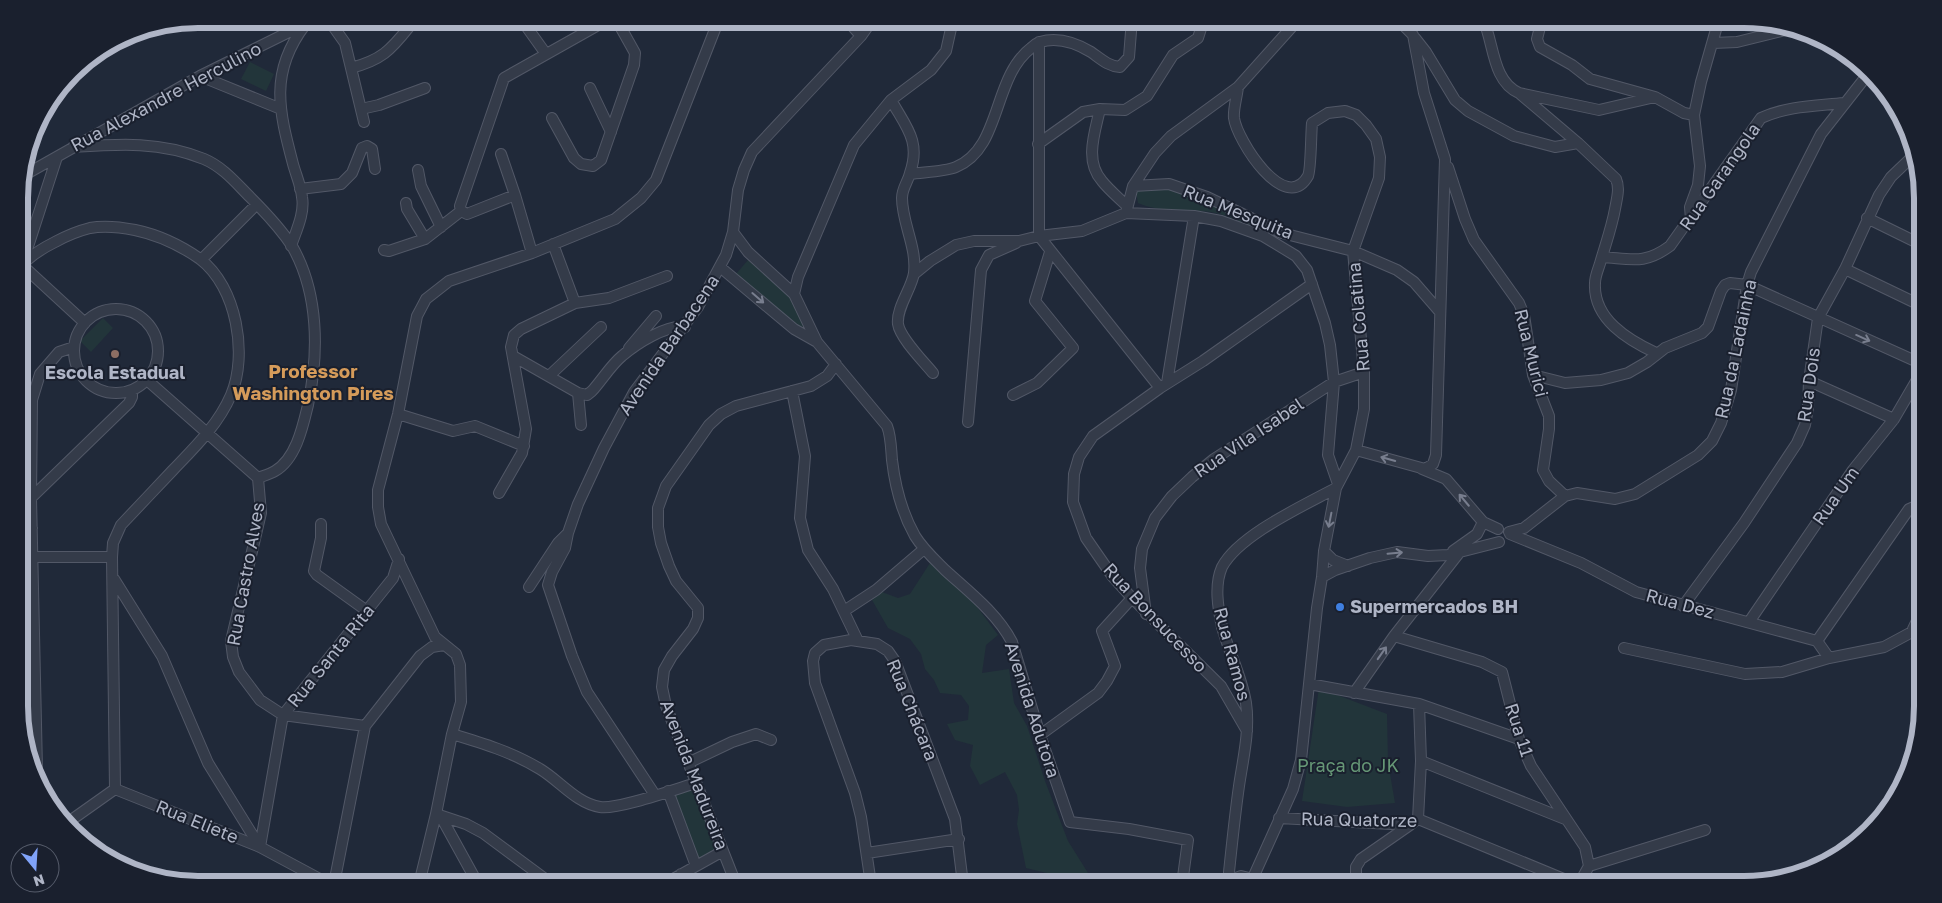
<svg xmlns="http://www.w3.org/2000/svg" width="1942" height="903" viewBox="0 0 1942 903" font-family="'Golos Text',sans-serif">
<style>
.green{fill:#22353a}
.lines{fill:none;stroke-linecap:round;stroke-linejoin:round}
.minor-casing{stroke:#525867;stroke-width:12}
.minor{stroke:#343b49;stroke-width:10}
.oneway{stroke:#787e8e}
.education-dot{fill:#8d6e63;stroke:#1a202e;stroke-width:2}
.shop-dot{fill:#3f7fe0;stroke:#1a202e;stroke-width:2}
.labels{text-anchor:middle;stroke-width:4;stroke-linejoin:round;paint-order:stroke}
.street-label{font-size:18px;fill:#afb5c6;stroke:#1a202e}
.poi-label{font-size:18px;font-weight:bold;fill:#afb5c6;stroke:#1a202e}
.park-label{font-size:18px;fill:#669776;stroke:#1a202e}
.neighbourhood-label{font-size:19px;font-weight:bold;fill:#d59b5a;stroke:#1a202e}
.rim{fill:none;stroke:#afb5c6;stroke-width:6}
</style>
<rect width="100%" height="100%" fill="#202939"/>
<!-- green -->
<path class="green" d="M250 62 274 74 266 91 241 79Z
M1156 187 1182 190 1277 234 1275 240C1255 229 1234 216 1211 212 1187 209 1161 213 1138 203L1136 192 1140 189Z
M748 260 792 295 807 328 800 327 736 274Z
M103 318 113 328 91 352 80 341Z
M930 563 975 604 998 635 986 645 982 673 1009 669 1014 703 1027 726 1045 781 1068 841 1088 873 1098 884H1055L1051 874 1026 868 1017 824 1019 810 1017 795 1005 772 980 785 970 766 973 745 955 740 947 724 968 720 969 706 961 695 940 693 934 680 925 669 921 654 910 639 888 628 872 600 882 592 898 598 910 594Z
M1319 688 1387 714 1388 762 1395 803 1347 807 1302 801Z
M695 785 721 851 697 864 670 793Z"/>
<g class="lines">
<defs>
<path id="minor" d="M328 19 345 43 364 122
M521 19 546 54
M846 19 861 36
M1483 19C1494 43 1492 81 1519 93L1599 110 1655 97
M1542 19 1537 39 1540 47 1572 65 1590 79 1655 97 1684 113 1694 115
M1606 19 1616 23 1624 19
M1415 38 1426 52 1455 100 1468 111 1514 136 1555 147 1578 143
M1713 43 1737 42 1794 28
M351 68C381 60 390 51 409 27
M200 76 281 109
M1238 87C1237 97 1233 109 1234 118 1237 140 1285 216 1308 176 1311 170 1311 133 1312 123L1328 113 1345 111 1356 115 1366 125 1376 139 1380 157 1379 178 1353 251 1364 372V409L1356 450 1336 488 1324 551 1322 577 1317 608 1301 760 1293 789 1252 880
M590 88 611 132
M1519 93 1578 143 1616 179C1620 188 1617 198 1615 209 1612 226 1606 243 1601 260 1599 268 1595 275 1595 283 1593 319 1628 340 1656 353
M891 100C906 127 921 141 910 173 908 182 902 188 902 198 902 223 917 247 914 273 912 288 896 308 898 324 900 338 924 362 933 373
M361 109 379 105 425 88
M1100 109C1095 132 1084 161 1102 181 1109 190 1119 198 1127 206
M552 118 574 158 581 164 593 166 601 160 634 65 635 53 616 19
M1038 144 1083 112 1100 109 1125 110 1147 96 1173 55 1198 38 1204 19
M73 147C119 144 160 141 204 159 223 167 236 183 250 197 265 212 281 229 292 246 319 293 319 353 308 405 303 426 296 459 275 471 270 474 263 476 258 478
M501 154 515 195
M1448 167 1465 219 1474 240 1519 303 1524 315 1533 375 1549 416V429L1543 470 1549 481 1565 496
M418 170 421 186 441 227
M910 174C923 172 944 172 956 167 1002 148 992 78 1031 48 1033 46 1037 43 1040 42 1057 37 1076 43 1091 52 1101 59 1108 66 1120 67L1129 57 1132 19
M21 177 200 76 307 23 311 19
M1133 186 1169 184 1207 197 1282 233 1353 251 1397 270 1414 282 1440 312
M300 189 341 184 352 173 362 148 367 146 372 149 375 169
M406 203 407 209 425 239
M1126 213 1133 186 1155 153 1171 136 1238 87 1299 19
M1867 218 1922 245
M1691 219 1690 207 1698 185 1700 166 1694 115 1701 82 1719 19
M733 232 748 252 794 294 817 342 887 426C891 436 891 448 892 460 895 486 902 513 915 536 923 549 934 559 945 570 968 591 997 613 1012 642L1040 735 1070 822 1129 829 1188 840 1182 884
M1039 236V42
M1039 236 1160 388
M553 244 575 303
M291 246C296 231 305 213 302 197 301 186 296 175 293 164 279 111 269 72 305 25
M384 250 389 251 425 239 461 211
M532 253 515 195 467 214 461 211 460 206 504 78 609 19
M1602 257C1632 259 1644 265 1670 246L1761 118C1787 106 1816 106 1844 103
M201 260 257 204
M22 265 57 157
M22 265 85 323
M720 267 794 329 817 342
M1845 269 1922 306
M19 270C26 258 43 248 55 242 66 236 78 231 90 228 105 225 120 227 135 230 159 235 180 245 200 259 237 287 248 355 231 395 218 425 195 447 173 470 156 488 138 507 121 525L113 543 112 557 115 789
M914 274 930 261 956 245 974 241H1019L1039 236 1082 231 1126 213 1194 216 1221 221 1263 236 1296 256 1307 270 1325 323 1330 345 1334 382 1328 455 1338 484
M794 294 798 277 854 145 891 100 931 70 946 51 952 24V19
M74 351a42 42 0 1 1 84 0a42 42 0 1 1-84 0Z
M629 348 656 316
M513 356 578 393 587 395 592 391C602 380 611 365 622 356 636 344 667 324 685 327
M1533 375 1565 383 1601 380 1628 373 1647 362 1665 348 1702 333 1708 327 1721 291 1725 285 1730 283 1747 285 1922 364
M549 376 601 327
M147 380 258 478 261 513 231 641 233 657 239 672 260 700 283 715 365 726
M1809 381 1894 419
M1167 383 1194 216
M792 391 805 456 800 518 808 550 833 589 858 641
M578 393 581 425
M1013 395 1037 383 1073 348 1035 301 1050 252
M398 414 453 431 475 426 524 446
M968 422 981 270 989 255 1016 243
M1356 450 1425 469 1433 464 1436 455 1445 159 1424 93 1413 35 1397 19
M1422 469 1446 479 1483 522 1498 529
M499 493 522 453 526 429 511 347 514 335 521 329 575 303 609 298 667 276
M31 498 129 403 132 397V390
M321 524V538L314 571 317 575 367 611
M20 528H32
M1509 532 1524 528 1565 496 1577 493 1615 499 1635 494 1698 455 1712 441 1721 423 1731 390 1747 285 1751 272 1821 134 1868 74
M1510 534 1581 563 1636 592 1817 641 1829 658
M1324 551 1333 560 1348 566
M1453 551 1477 534 1483 522
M33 557H112
M1322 577 1335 570 1370 558 1397 552 1428 556 1448 555 1499 542
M114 579 162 656 208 763 260 847
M529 587 558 543 568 533
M1683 606 1744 523 1797 443 1805 425 1808 408 1809 381 1818 318 1845 269 1879 195 1891 177 1914 155
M844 611 876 590 924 549
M1146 614 1140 568 1142 549 1155 518 1172 496 1192 477 1214 459 1334 382 1364 372
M1749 622 1853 470 1894 419 1922 371
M1913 629 1923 608
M1394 636 1482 662 1502 672 1519 739 1531 766 1585 847 1589 866 1579 884
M1817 641 1909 509 1923 503
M1624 648 1745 674 1782 672 1829 658 1884 647 1923 626
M1309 684 1419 704 1519 739
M1354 693 1394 636 1459 553
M1247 731 1221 686 1132 598 1113 577 1086 538 1073 502 1074 474 1079 457 1093 436 1160 388 1203 361 1312 284
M452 734C482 743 512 752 540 769 560 781 576 803 600 807 617 810 676 789 696 783
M1040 735 1098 693 1107 681 1115 666 1102 631 1132 598
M1421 761 1565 819
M688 763 732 742 756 734 771 740
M37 769 31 498 32 400 40 374 59 352 74 347
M115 789 260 847 329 884
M668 791 696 866
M655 795 587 692 572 656 548 585 552 572 565 548 568 533 578 504 604 448 634 392 698 307 726 255 733 232 738 190 744 170 752 152 861 36 873 19
M436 814 466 824 483 833 552 884
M440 815 478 884
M1279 818 1410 825 1418 819 1576 884
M1418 819 1421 761 1419 704
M67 823 115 789
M260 847 283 715 393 578 399 559
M867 853 959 839
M1589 866 1705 830
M681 874 685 884
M1231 880 1229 872C1232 843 1235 814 1239 786 1243 759 1250 730 1246 703 1242 676 1229 653 1222 627 1218 608 1214 585 1222 567 1239 535 1303 506 1336 488
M1145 882 1163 884
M334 884 365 726 420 656 432 647 444 645
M419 884 436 814 452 734 461 702 460 665 456 654 435 637 381 524 378 507V490L398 414 417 316 426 299 449 281 532 253 615 219 641 198 656 180 719 19
M664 884 723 851
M736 884 666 706 662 687 664 670 672 656 693 629 698 618V608L676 581 669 566 661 543 658 527V508L666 486 709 425 721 414 736 406 811 386 827 376 836 364
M871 884 861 817 855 793 815 683 813 661 815 653 824 645 851 640 877 644 888 651 895 661 955 819 963 884
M1229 884 1231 880 1241 876 1249 878 1254 884
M1356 884V867L1361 859 1410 825"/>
</defs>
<!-- minor casing -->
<use href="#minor" class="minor-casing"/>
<!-- minor -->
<use href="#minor" class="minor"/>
</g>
<!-- one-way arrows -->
<defs><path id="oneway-shaft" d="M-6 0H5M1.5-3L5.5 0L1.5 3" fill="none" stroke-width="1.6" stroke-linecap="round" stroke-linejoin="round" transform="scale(1.25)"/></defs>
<g class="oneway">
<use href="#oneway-shaft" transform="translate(758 298) rotate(41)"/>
<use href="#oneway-shaft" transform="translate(1863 338) rotate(24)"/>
<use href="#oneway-shaft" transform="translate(1388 459) rotate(-164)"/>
<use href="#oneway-shaft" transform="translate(1464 500) rotate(-130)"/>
<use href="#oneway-shaft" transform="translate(1330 520) rotate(101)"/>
<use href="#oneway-shaft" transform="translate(1395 553) rotate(-5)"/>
<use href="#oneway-shaft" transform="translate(1382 653) rotate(-55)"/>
</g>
<!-- markers -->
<circle class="education-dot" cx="115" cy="354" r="5"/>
<circle class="shop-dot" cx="1340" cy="607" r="5"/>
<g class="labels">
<!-- street labels -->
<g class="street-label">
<text transform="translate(166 97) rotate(-28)" y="6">Rua Alexandre Herculino</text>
<text transform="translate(1720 177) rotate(-55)" y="6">Rua Garangola</text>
<text transform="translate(1238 212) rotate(22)" y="6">Rua Mesquita</text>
<text transform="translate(1359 317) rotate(-95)" y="6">Rua Colatina</text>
<text transform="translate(669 345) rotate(-56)" y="6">Avenida Barbacena</text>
<text transform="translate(1736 349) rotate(-78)" y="6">Rua da Ladainha</text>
<text transform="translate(1531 353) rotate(76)" y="6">Rua Murici</text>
<text transform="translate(1809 385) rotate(-82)" y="6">Rua Dois</text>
<text transform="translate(1249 438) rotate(-34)" y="6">Rua Vila Isabel</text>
<text transform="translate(1836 496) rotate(-55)" y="6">Rua Um</text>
<text transform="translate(246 574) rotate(-80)" y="6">Rua Castro Alves</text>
<text transform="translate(1680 604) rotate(15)" y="6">Rua Dez</text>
<text transform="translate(1155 618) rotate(47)" y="6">Rua Bonsucesso</text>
<text transform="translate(1232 654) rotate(75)" y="6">Rua Ramos</text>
<text transform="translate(331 656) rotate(-51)" y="6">Rua Santa Rita</text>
<text transform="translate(912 710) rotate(68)" y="6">Rua Chácara</text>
<text transform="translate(1032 710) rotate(72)" y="6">Avenida Adutora</text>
<text transform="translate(1519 730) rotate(72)" y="6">Rua 11</text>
<text transform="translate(694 775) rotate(69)" y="6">Avenida Madureira</text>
<text transform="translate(1359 820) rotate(1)" y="6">Rua Quatorze</text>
<text transform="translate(197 822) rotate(22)" y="6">Rua Eliete</text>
</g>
<!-- poi labels -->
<g class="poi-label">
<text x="115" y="379">Escola Estadual</text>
<text x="1350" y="613" text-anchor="start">Supermercados BH</text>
</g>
<!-- park labels -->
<g class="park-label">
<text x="1348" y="772">Praça do JK</text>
</g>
<!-- neighbourhood labels -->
<g class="neighbourhood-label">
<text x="313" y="378">Professor<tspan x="313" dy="22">Washington Pires</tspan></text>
</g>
</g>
<!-- crop -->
<path d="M0 0H1942V903H0ZM198 28H1744A170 170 0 0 1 1914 198V706A170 170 0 0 1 1744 876H198A170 170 0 0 1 28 706V198A170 170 0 0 1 198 28Z" fill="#1a202e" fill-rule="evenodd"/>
<path class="rim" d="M198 28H1744A170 170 0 0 1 1914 198V706A170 170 0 0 1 1744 876H198A170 170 0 0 1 28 706V198A170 170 0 0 1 198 28Z"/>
<!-- north arrow -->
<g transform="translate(35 868) rotate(162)"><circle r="24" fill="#1a202e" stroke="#565c6b"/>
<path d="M0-4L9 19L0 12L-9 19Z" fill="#80a3f9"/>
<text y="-8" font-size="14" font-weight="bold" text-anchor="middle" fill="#afb5c6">N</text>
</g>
</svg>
